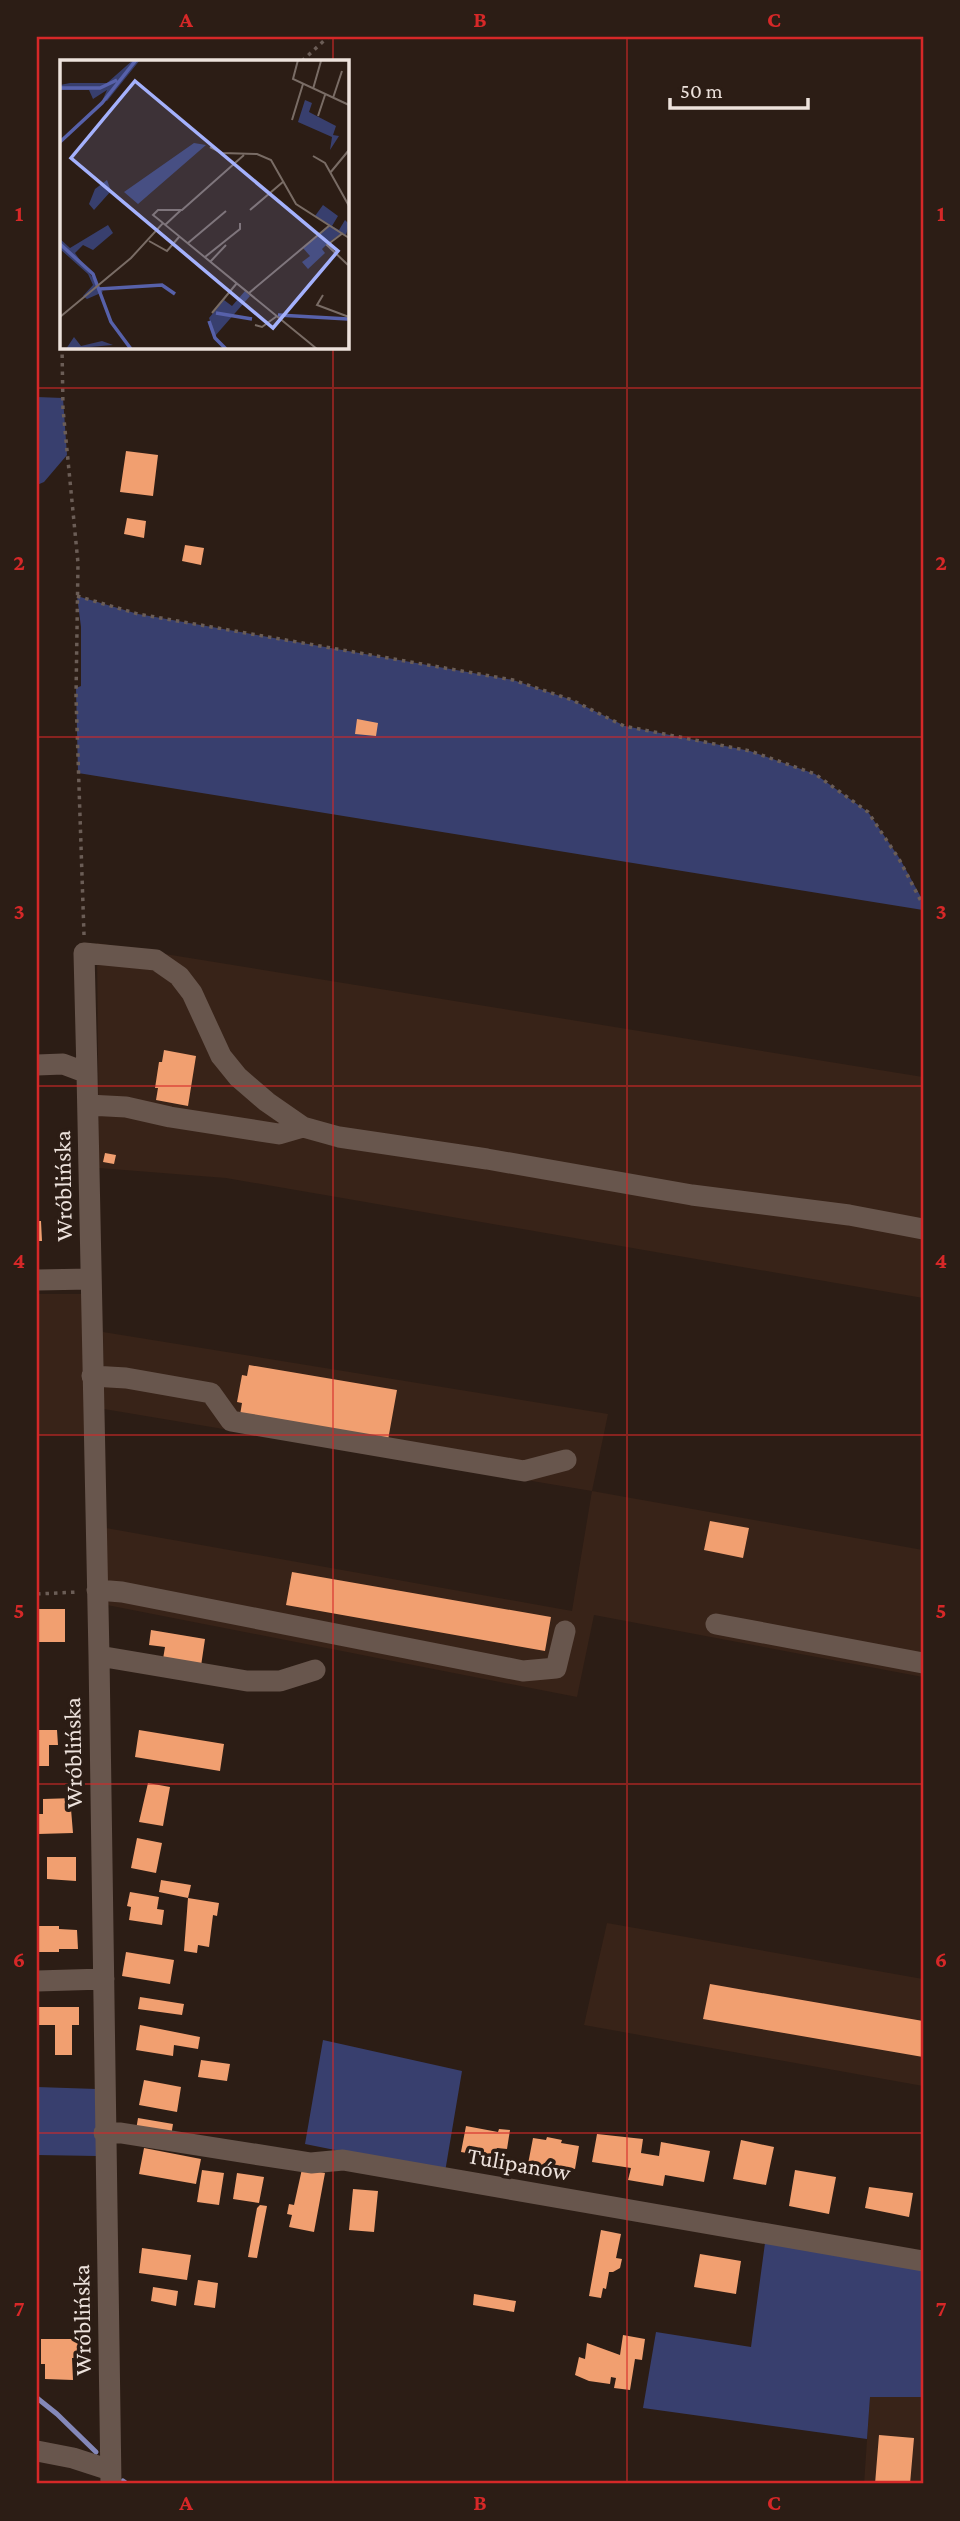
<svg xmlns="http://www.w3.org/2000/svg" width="960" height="2521" viewBox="0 0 960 2521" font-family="'Crimson Pro',serif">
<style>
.built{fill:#382318}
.green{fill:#383f6e}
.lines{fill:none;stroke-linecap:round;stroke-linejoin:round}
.stream{stroke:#8488b9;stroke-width:5}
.building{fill:#f19f70}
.path{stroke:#6b5d56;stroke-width:3.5;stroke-dasharray:3.5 5;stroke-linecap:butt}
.minor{stroke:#68564d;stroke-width:21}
.grid{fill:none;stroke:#d62828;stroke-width:2;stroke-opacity:0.55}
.labels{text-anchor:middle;stroke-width:7;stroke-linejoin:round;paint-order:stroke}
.street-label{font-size:24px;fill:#ede2dc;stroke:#2c1d15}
.inset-river{fill:none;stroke:#5761aa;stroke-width:3.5}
.inset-road{fill:none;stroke:#796c65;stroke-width:2}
.view{fill:#a4b1fc;fill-opacity:0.15;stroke:#a4b1fc;stroke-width:3.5}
.inset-edge{fill:none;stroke:#ede2dc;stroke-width:3.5}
.neatline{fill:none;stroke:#d62828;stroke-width:2.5}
.grid-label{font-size:23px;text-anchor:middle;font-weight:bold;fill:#d62828}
</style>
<rect width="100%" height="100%" fill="#2c1d15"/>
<!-- built -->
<path class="built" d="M97 943 923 1077V1298L226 1178 99 1168Z
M37 1294H83L84 1434 37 1435Z
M103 1332 608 1414 592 1491 923 1550V1677L594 1615 577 1697 107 1605 106 1528 572 1611 592 1491 104 1409Z
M607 1923 923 1979V2086L584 2025Z
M870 2396 923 2397V2484H864Z"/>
<!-- green -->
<path class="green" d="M37 397 63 398 67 455 44 482 37 485Z
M77 596 138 614 513 680 572 700 625 726 750 751 815 774 868 812 900 859 922 899 923 910 78 773 76 688 81 686V627Z
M323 2040 462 2071 445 2172 305 2144Z
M37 2087 97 2089V2156L37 2155Z
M765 2243 923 2269V2397H870L867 2439 643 2408 656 2332 751 2347Z"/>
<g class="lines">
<!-- stream -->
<path class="stream" d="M37 2398 57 2414 96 2452
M123 2481 127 2484"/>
</g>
<!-- building -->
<path class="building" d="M126 451 158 455 153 496 120 492Z
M127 518 146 521 144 538 124 534Z
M185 545 204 548 201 565 182 561Z
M357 719 378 723 376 736 355 734Z
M164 1050 196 1056 188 1106 156 1100 158 1088H155L159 1062H162Z
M105 1153 116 1155 114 1164 103 1162Z
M37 1221H41L42 1241H37Z
M249 1365 397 1390 388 1440 240 1415 242 1403 237 1402 242 1375 247 1376Z
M710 1521 749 1528 743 1558 704 1550Z
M292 1572 551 1617 545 1651 286 1605Z
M38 1609H65V1642H37Z
M151 1630 205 1639 201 1666 163 1659 165 1647 149 1645Z
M37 1730H57L58 1745H49V1766H37Z
M139 1730 224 1744 220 1771 135 1757Z
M148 1783 170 1787 163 1826 139 1822Z
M75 1798V1809H71L73 1833 38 1834 37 1814H43V1799Z
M137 1838 162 1843 156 1873 131 1868Z
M47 1857H76V1881L47 1879Z
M161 1880 191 1885 188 1898 159 1892Z
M130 1892 159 1897 157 1909 164 1910 162 1925 129 1920 131 1907 127 1906Z
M188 1898 219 1903 217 1916 213 1915 209 1947 198 1945 197 1953 184 1951Z
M37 1926H59V1929L77 1930 78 1949H59V1952H37Z
M126 1952 174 1960 170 1984 122 1976Z
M710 1984 923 2021V2057L703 2019Z
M140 1997 184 2004 182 2015 138 2009Z
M37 2007H79V2025H72V2055H55V2025H37Z
M140 2025 200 2037 198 2049 174 2045 173 2056 136 2050Z
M201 2060 230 2064 227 2081 198 2077Z
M144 2080 181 2087 177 2112 139 2105Z
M138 2118 173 2124 171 2136 136 2130Z
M466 2126 498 2132 499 2129 510 2130 507 2149 497 2148 495 2158 461 2152Z
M597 2134 643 2139 641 2153 659 2156 661 2142 710 2151 704 2182 665 2175 663 2186 628 2180 631 2168 592 2162Z
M547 2137 562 2140 561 2143 579 2146 575 2169 544 2163 543 2166 528 2164 533 2138 546 2140Z
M741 2140 774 2147 766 2185 733 2179Z
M144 2148 201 2159 196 2184 139 2174Z
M302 2169 325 2173 314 2232 289 2227 292 2215 287 2214 289 2204 294 2205Z
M202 2170 224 2173 219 2205 197 2202Z
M795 2170 836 2177 829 2214 789 2206Z
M237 2173 264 2177 259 2203 233 2199Z
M869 2187 913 2193 909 2217 865 2208Z
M353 2189 378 2191 374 2232 349 2230Z
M260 2205 267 2206 257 2258 248 2257 257 2208Z
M601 2230 621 2234 616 2258 622 2259 620 2268 613 2272H609L606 2289 603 2288 601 2298 589 2296Z
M142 2248 191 2255 187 2280 139 2273Z
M700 2254 741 2261 736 2294 694 2287Z
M198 2280 218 2283 215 2308 194 2305Z
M153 2287 178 2291 176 2306 151 2301Z
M474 2294 516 2301 514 2312 473 2305Z
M623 2335 645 2339 642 2360 635 2359 630 2390 614 2388 616 2378 611 2377 610 2384 589 2381 575 2375 579 2357 585 2359 587 2343 620 2355Z
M41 2339H85V2358H72L73 2380 45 2379V2364H41Z
M879 2435 914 2438 910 2484H875Z"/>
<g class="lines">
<!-- path -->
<path class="path" d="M302 61 328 37
M62 346 63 409 78 563 76 697 84 935
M77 596 138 614 513 680 572 700 624 726 750 751 815 774 868 812 899 859 923 905
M37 1594 78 1592"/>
<!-- minor -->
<path class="minor" d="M37 1065 63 1064 87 1073 99 1656 111 2484
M87 1073 84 953 156 960 179 976 192 993 221 1056 238 1077 267 1102 303 1127 339 1137 487 1159 692 1195 849 1215 923 1229
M88 1105 126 1107 170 1117 279 1134 303 1127
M37 1280 90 1279
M92 1376 126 1378 211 1393 231 1421 524 1471 566 1460
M97 1590 122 1592 523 1671 556 1668 565 1631
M716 1624 923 1663
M99 1656 247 1681H280L315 1670
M37 1981 104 1979
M104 2133H121L311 2163 343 2160 923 2261
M37 2451 73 2458 110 2470"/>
</g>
<!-- grid -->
<path class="grid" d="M333 37V61M627 37V2484M333 346V2484M37 388H923M37 737H923M37 1086H923M37 1435H923M37 1784H923M37 2133H923"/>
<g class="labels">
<!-- street labels -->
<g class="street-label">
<text transform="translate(63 1186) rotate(-91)" y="8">Wróblińska</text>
<text transform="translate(73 1753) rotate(-91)" y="8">Wróblińska</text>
<text transform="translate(519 2164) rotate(10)" y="8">Tulipanów</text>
<text transform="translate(82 2320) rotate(-91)" y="8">Wróblińska</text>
</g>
</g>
<!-- overview -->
<g transform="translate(60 60)">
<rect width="289" height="289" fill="#2c1d15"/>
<path d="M73 0H80L47 41 43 39 47 30 33 39 29 30H0V25L10 23H47ZM245 40 252 43 249 52 276 66 273 75 279 76 270 90 272 77 238 62ZM134 83 146 85 78 144 64 132ZM47 120 51 131 34 150 29 144 35 129ZM263 145 278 156 272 166 279 170 285 160 289 164 286 175 282 173 268 183 262 189 265 193 248 209 242 202 250 196 243 188 269 165 255 156ZM48 165 53 173 33 190 23 185 15 193 43 232 27 239 23 236 33 225 28 214 0 189V179L10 188ZM185 231 190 236 155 276 149 258 164 240 172 246ZM14 277 21 286 42 281 53 285 6 289Z" fill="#383f6e"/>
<path class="inset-river" d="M0 28H40L57 20M0 82 42 43 76 0M0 184 33 214 51 262 71 289M39 229 102 225 115 234M156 253 192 259M218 255 288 259M149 261 155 278 166 289"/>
<path class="inset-road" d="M238 0 233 19 289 45M253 29 261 1M273 38 282 11M258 56 265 35M232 60 243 24M150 87 162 93 197 94 211 100 236 144 289 178M253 96 265 103 289 146M270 113 289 90M190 150 224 121M103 163 93 155 98 150H122L184 95M105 165 121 150M283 173 267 185 288 205M89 181 107 191 119 177M128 183 166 151M145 197 180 169V163M150 202 166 185M189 233 270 165M263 235 257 245 289 257M152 253 177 223M0 257 71 198 103 163 257 289M195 265 202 267 217 256M288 289 289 262"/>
<path class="view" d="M75 21 278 191 213 268 11 98Z"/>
<rect width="289" height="289" class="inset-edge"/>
</g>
<!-- border -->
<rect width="960" height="2521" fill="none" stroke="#2c1d15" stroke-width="77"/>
<!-- scale -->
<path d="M670 98v10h138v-10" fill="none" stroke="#ede2dc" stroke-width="3.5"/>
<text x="680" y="98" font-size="21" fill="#ede2dc" stroke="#2c1d15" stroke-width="5" paint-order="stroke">50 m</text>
<rect x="38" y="38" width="884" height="2444" class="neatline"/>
<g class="grid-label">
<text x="186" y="27">A</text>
<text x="480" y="27">B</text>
<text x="774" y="27">C</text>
<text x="19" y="221">1</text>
<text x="941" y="221">1</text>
<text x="19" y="570">2</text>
<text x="941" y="570">2</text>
<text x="19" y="919">3</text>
<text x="941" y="919">3</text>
<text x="19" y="1268">4</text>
<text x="941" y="1268">4</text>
<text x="19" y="1618">5</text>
<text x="941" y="1618">5</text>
<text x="19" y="1967">6</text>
<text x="941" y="1967">6</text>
<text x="19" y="2316">7</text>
<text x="941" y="2316">7</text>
<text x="186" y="2510">A</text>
<text x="480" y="2510">B</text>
<text x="774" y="2510">C</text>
</g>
</svg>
